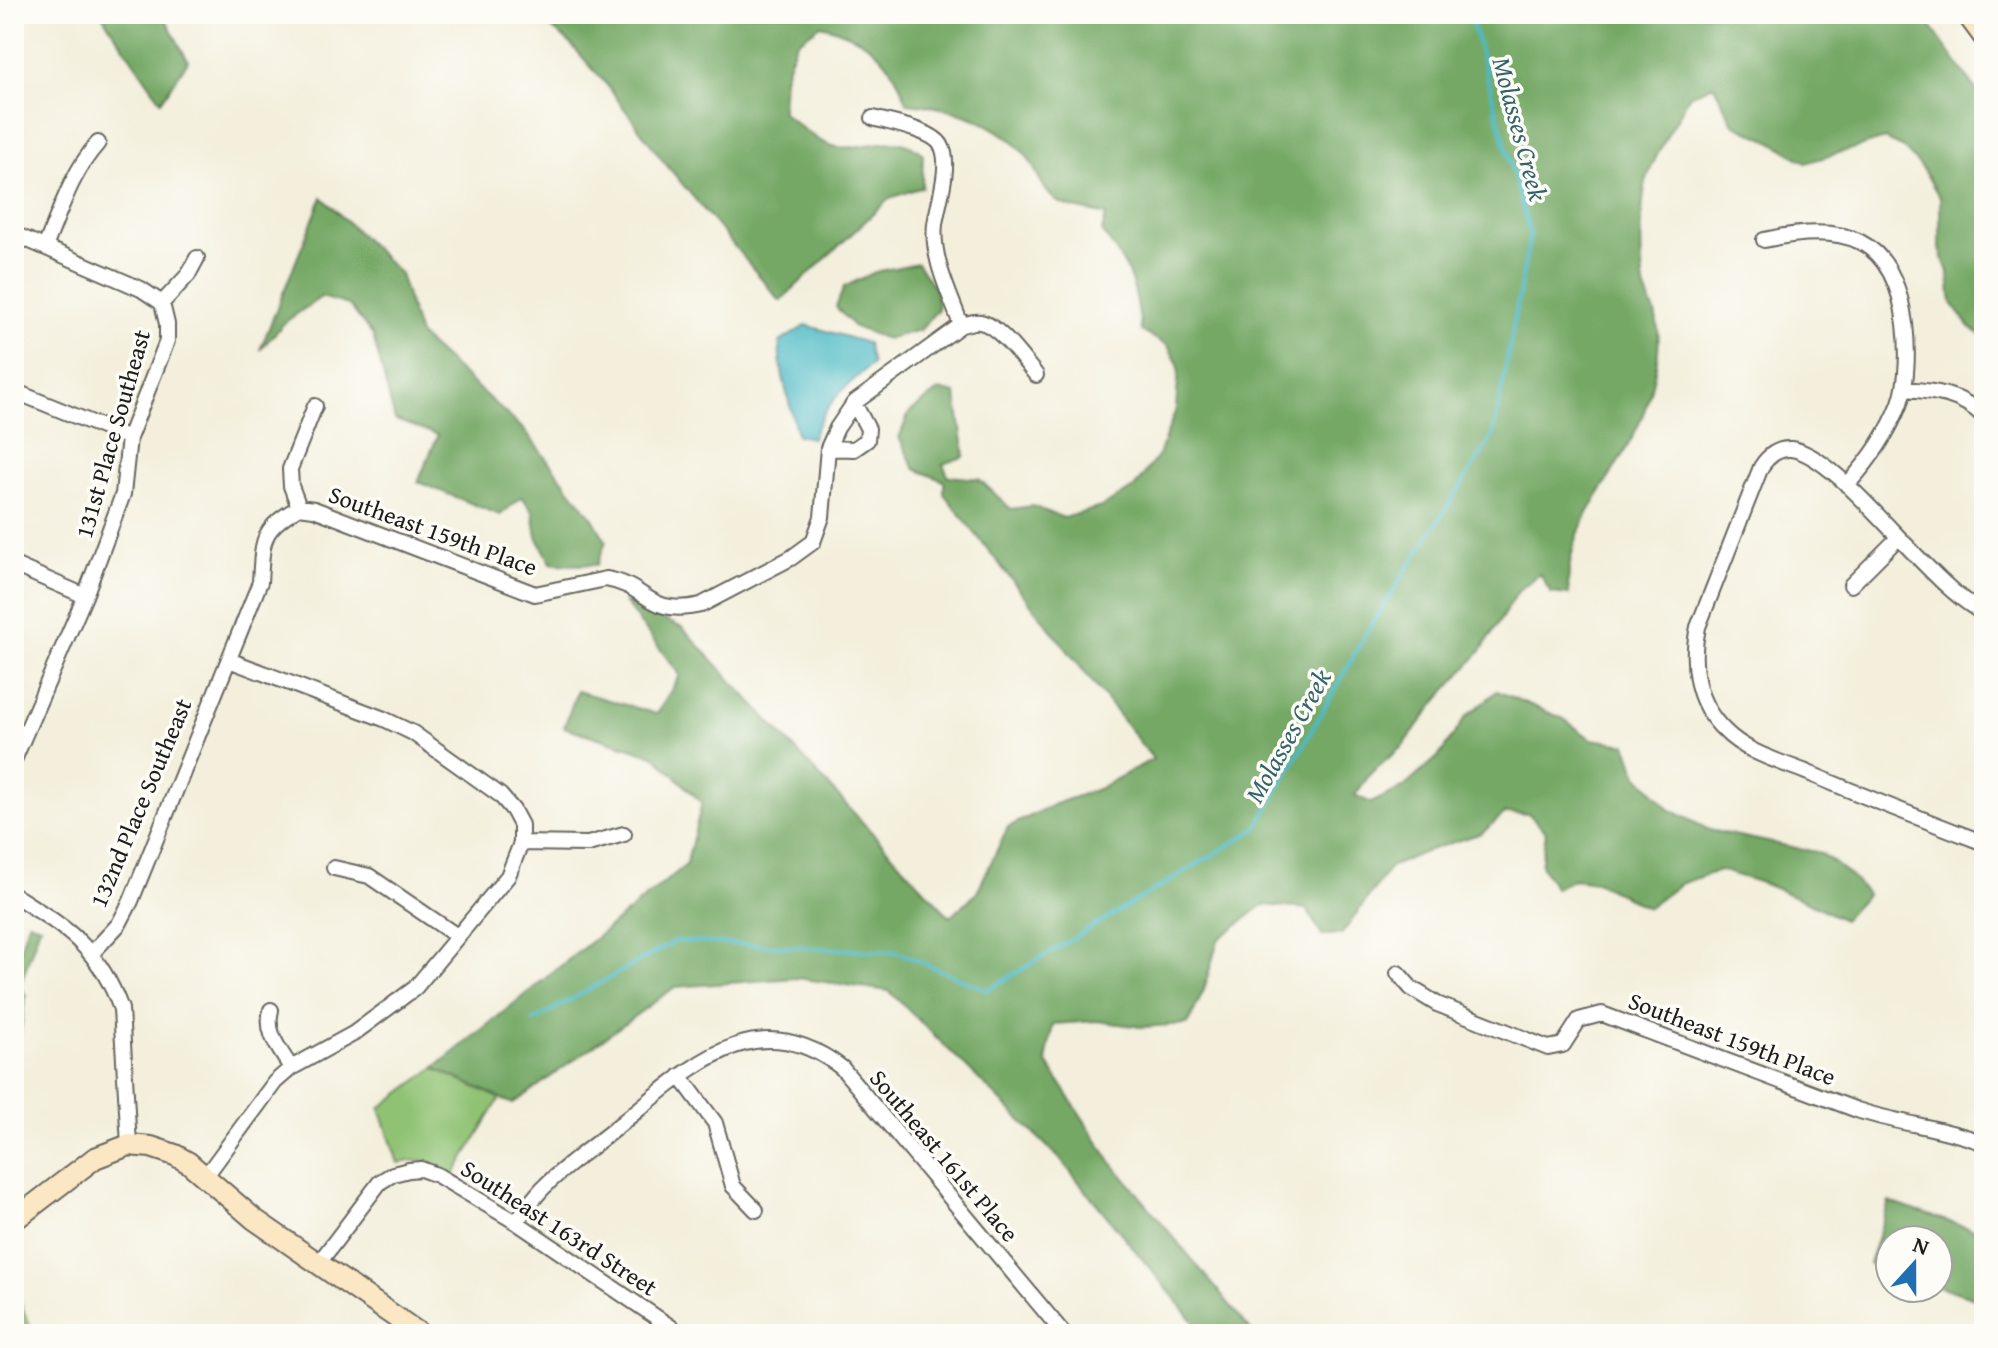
<svg xmlns="http://www.w3.org/2000/svg" width="1998" height="1348" viewBox="0 0 1998 1348" font-family="'Gentium Book Plus',serif">
<style>
.green{fill:#90c273;stroke:#566f48;stroke-width:2}
.forest{fill:#74a865;stroke:#486240;stroke-width:2}
.water{fill:#4cbac5;stroke:#346b70;stroke-width:2}
.lines{fill:none;stroke-linecap:round;stroke-linejoin:round}
.stream{stroke:#4cbac5;stroke-width:4}
.street-casing{stroke:#67665f;stroke-width:18}
.secondary-casing{stroke:#67665f;stroke-width:24}
.street{stroke:#fff;stroke-width:14}
.secondary{stroke:#fbe7c3;stroke-width:20}
.labels{text-anchor:middle;stroke-width:7;stroke-linejoin:round;paint-order:stroke}
.street-label{font-size:24px;fill:#1c1c1c;stroke:#fdfcf7}
.water-label{font-size:26px;font-style:italic;fill:#326368;stroke:#fdfcf7}
</style>
<rect width="100%" height="100%" fill="#fdfcf7"/>
<filter id="ink" filterUnits="userSpaceOnUse"><feTurbulence type="fractalNoise" baseFrequency=".0125" numOctaves="2"/><feDisplacementMap in="SourceGraphic" scale="16" xChannelSelector="R" yChannelSelector="G"/><feConvolveMatrix kernelMatrix="1 2 1 2 8 2 1 2 1" color-interpolation-filters="sRGB"/></filter>
<filter id="wash" filterUnits="userSpaceOnUse"><feTurbulence type="fractalNoise" baseFrequency=".006" numOctaves="4" result="noise"/><feDisplacementMap in="SourceGraphic" scale="32" xChannelSelector="R" yChannelSelector="G"/><feGaussianBlur stdDeviation="1.8" result="paint"/><feColorMatrix in="noise" values="0 0 0 0 0 0 0 0 0 0 0 0 0 0 0 0 0 1.4 0 .05"/><feComposite in="paint" operator="in"/></filter>
<g filter="url(#wash)">
<rect width="100%" height="100%" fill="#f3efdc"/>
<!-- green -->
<path class="green" d="M434 1068 500 1098 454 1175C431 1161 426 1157 398 1163L380 1108Z
M14 1288 33 1334H14Z"/>
<!-- forest -->
<path class="forest" d="M101 14H163L188 61 161 101Z
M534 14H1922L1975 88 1984 106V337L1970 327 1952 303 1949 275 1940 249V198L1923 169 1902 147 1885 139 1806 163 1774 143 1733 124 1714 85 1690 95C1677 120 1657 150 1648 176 1640 197 1640 262 1644 285 1645 294 1652 303 1655 313 1663 342 1656 368 1649 396 1631 466 1560 520 1569 595L1551 593 1540 574 1519 590 1481 651 1436 702 1403 746 1371 773 1355 795 1371 803 1404 787 1439 756 1466 717 1497 691 1564 719 1591 739 1626 744 1637 774 1669 809 1709 830 1821 853 1851 876 1867 894 1843 920 1806 901 1762 883 1720 870 1680 884 1648 908 1596 882 1574 879 1555 888 1541 865 1546 832 1529 814 1505 813 1482 833 1429 850 1390 867 1342 934 1322 935 1306 909 1263 905 1218 940 1204 990 1188 1024 1141 1027 1097 1021 1053 1024 1046 1061 1109 1159 1254 1334H1204L1060 1159 889 991 796 978 675 987 513 1104 434 1068 686 865 702 803 655 756 564 727 577 691 657 714 680 675 624 602 683 628 950 917 976 894 1008 827 1055 804 1098 789 1153 759 944 494V481L915 469 899 438 909 413 939 390 956 394 965 456 943 464 948 476 979 479 1011 509 1032 506 1064 518 1101 507 1134 488 1159 454 1176 409 1179 366 1168 346 1141 331C1136 285 1130 268 1102 232L1106 215C1094 212 1066 208 1058 202 1042 191 1038 172 1027 157 1001 122 948 106 907 103 891 56 868 38 821 25L796 43 784 78 782 112C796 123 813 139 830 145 856 156 894 127 923 154L922 187 890 198 780 301 663 161 606 84 569 42Z
M322 197 400 274 419 335 523 429 592 517 606 541 597 565C580 563 567 567 551 563L537 537 533 512 522 497 500 515 418 482 438 435 395 420 373 336 349 305 321 297 284 323 260 350Z
M917 263 936 290 938 309 920 330 886 339 854 327 836 307 844 287 875 272Z
M28 922 40 926 20 986 26 996C21 1012 24 1027 17 1042L14 1041V956L19 953Z
M1889 1202 1984 1233V1301L1938 1286V1240H1890V1271L1869 1264Z"/>
<!-- water -->
<path class="water" d="M806 325 867 343 872 364C844 388 825 403 812 438L797 435C792 409 777 366 780 342Z"/>
<g class="lines">
<!-- stream -->
<path class="stream" d="M533 1021 675 941 897 952 987 990 1256 829 1370 627 1493 436 1530 235 1470 14"/>
</g>
</g>
<g filter="url(#ink)">
<g class="lines">
<defs>
<path id="street" d="M873 118C890 123 932 130 941 145 952 164 938 203 935 224 931 258 950 294 961 325
M14 234 141 289 162 303
M1764 240C1843 222 1894 235 1905 324 1908 348 1908 380 1900 403 1888 435 1869 461 1847 485
M45 247C60 211 72 172 98 143
M162 303 188 275 197 258
M1904 389C1934 391 1962 394 1984 417
M14 391 129 438
M828 448 854 449 867 440 868 429 854 403
M299 507 314 509 535 594 606 579C649 586 647 617 701 605L791 558 813 542 822 517 828 448 837 428 854 403 961 325C967 324 973 321 980 322 999 325 1024 361 1036 375
M14 565 85 596
M1851 585 1898 538
M1984 613C1927 585 1841 455 1791 449 1777 448 1768 456 1761 467L1698 627C1690 664 1696 703 1724 730 1745 752 1778 761 1806 772 1865 797 1924 820 1984 843
M14 760 85 596 123 494 129 438 167 341V324L162 303
M521 843 588 844 624 834
M334 868 369 876 457 936
M14 895C67 929 98 946 121 1009L129 1145
M92 953 119 924 131 901 260 582C263 539 260 530 299 507L291 486 290 469 315 406
M1398 973 1411 988 1437 1004 1548 1048 1563 1045 1579 1020 1602 1014 1857 1110C1900 1124 1942 1127 1984 1143
M271 1010C265 1033 279 1048 291 1068
M680 1076 715 1123 733 1186 756 1210
M205 1177 275 1082 291 1068 353 1034 415 988 508 876 521 843V825L513 810 500 795 413 733 384 719 229 660
M516 1222C526 1209 535 1195 547 1184 570 1162 598 1143 623 1122 691 1068 755 1001 842 1068L1064 1334
M318 1264 380 1182 393 1174 409 1170 421 1169 437 1175 516 1222 681 1334"/>
<path id="secondary" d="M1967 14 1984 37
M14 1220 95 1158 129 1145 151 1147 175 1155 189 1163 254 1219 420 1334"/>
</defs>
<!-- street casing -->
<use href="#street" class="street-casing"/>
<!-- secondary casing -->
<use href="#secondary" class="secondary-casing"/>
<!-- street -->
<use href="#street" class="street"/>
<!-- secondary -->
<use href="#secondary" class="secondary"/>
</g>
</g>
<g class="labels">
<!-- street labels -->
<g class="street-label">
<text transform="translate(113 434) rotate(-74)" y="8">131st Place Southeast</text>
<text transform="translate(433 531) rotate(20)" y="8">Southeast 159th Place</text>
<text transform="translate(141 803) rotate(-67)" y="8">132nd Place Southeast</text>
<text transform="translate(1732 1039) rotate(21)" y="8">Southeast 159th Place</text>
<text transform="translate(944 1156) rotate(50)" y="8">Southeast 161st Place</text>
<text transform="translate(559 1228) rotate(33)" y="8">Southeast 163rd Street</text>
</g>
<!-- water labels -->
<g class="water-label">
<text transform="translate(1520 129) rotate(75)" y="9">Molasses Creek</text>
<text transform="translate(1288 736) rotate(-61)" y="9">Molasses Creek</text>
</g>
</g>
<!-- margin -->
<rect width="1998" height="1348" fill="none" stroke="#fdfcf7" stroke-width="48"/>
<!-- north arrow -->
<g transform="translate(1914 1264) rotate(21)"><circle r="38" fill="#fdfcf7" stroke="#a3a29f" stroke-width="2"/>
<path d="M0-6L14 30L0 20L-14 30Z" fill="#1f6fb2"/>
<text y="-12" font-size="22" font-weight="bold" text-anchor="middle" fill="#1c1c1c">N</text>
</g>
</svg>
